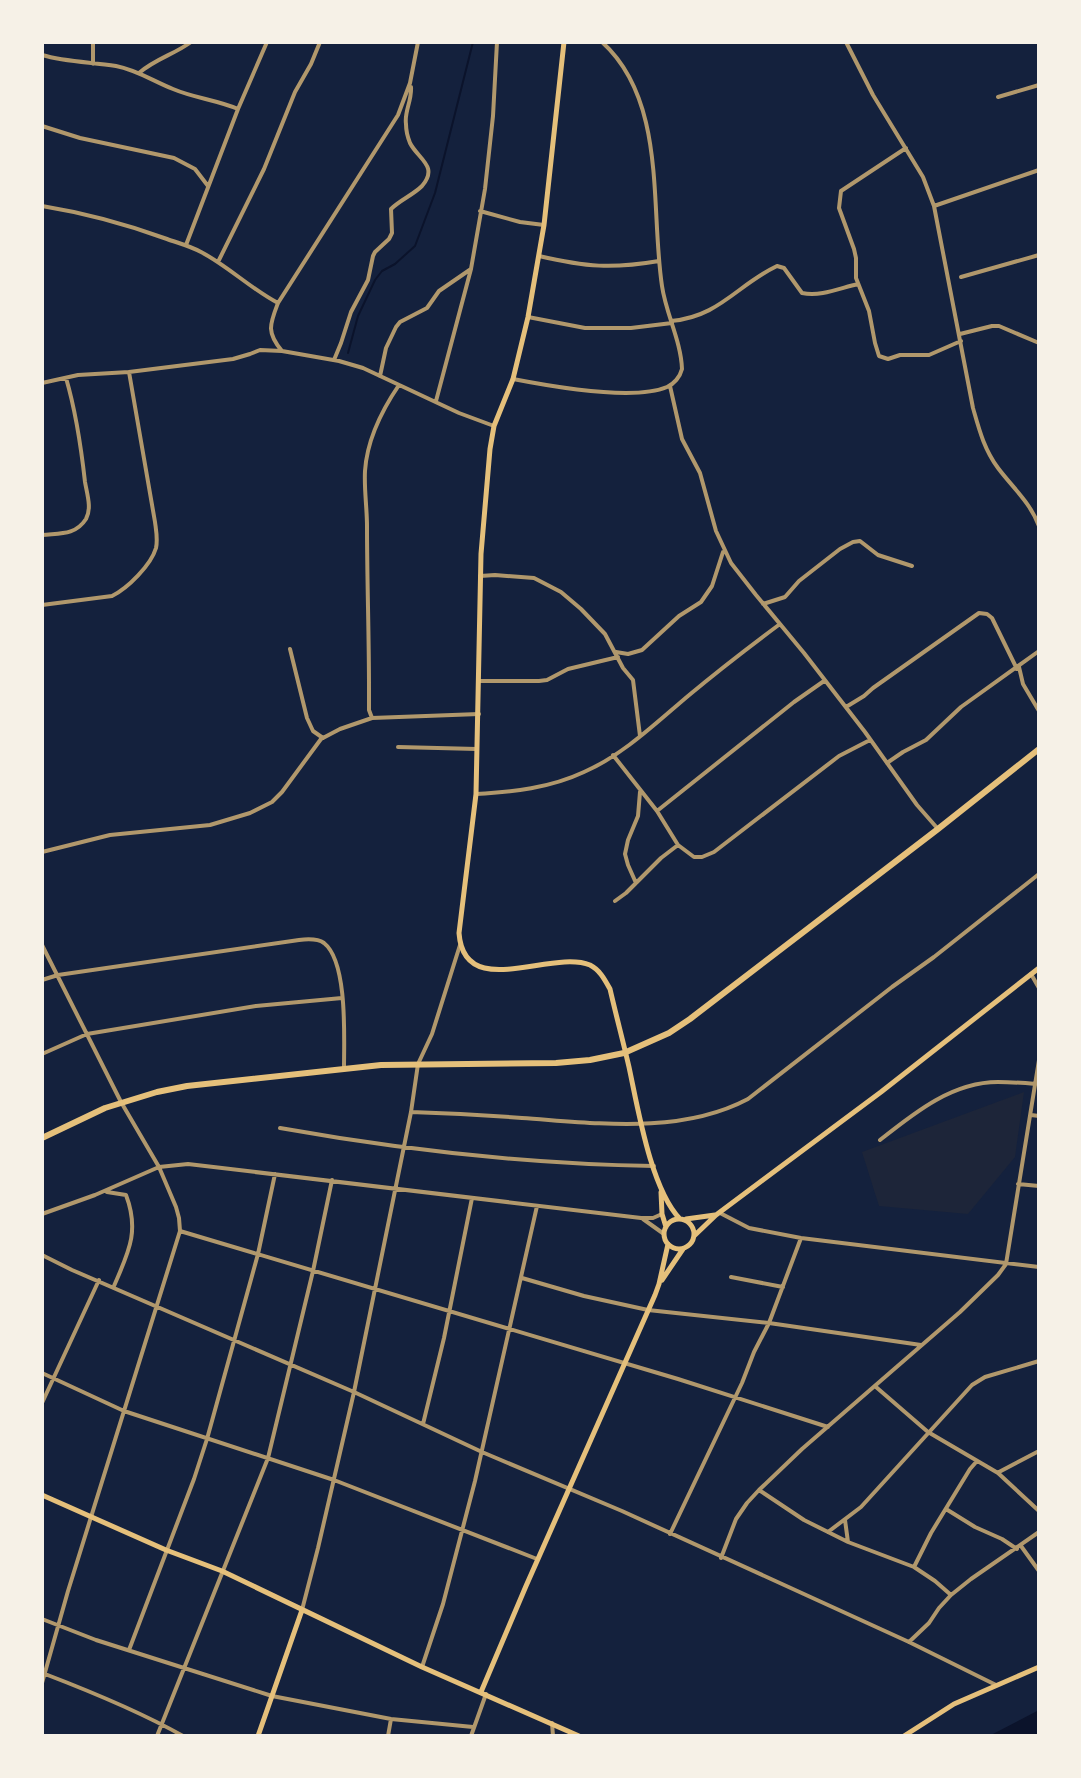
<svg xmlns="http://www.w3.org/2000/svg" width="1081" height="1778" viewBox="0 0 1081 1778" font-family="Arial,sans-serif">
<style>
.green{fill:#1d2539}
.water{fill:#0b132b}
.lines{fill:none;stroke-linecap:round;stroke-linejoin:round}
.stream{stroke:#0b132b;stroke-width:2}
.minor{stroke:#b1986c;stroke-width:4}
.secondary{stroke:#e5c07b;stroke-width:5}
.trunk{stroke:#e5c07b;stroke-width:6}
</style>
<rect width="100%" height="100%" fill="#14213d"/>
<!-- green -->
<path class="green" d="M1024 1092 1015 1157 968 1214 879 1206 862 1152Z"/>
<!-- water -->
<path class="water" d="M1039 1710V1736H989Z"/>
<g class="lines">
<!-- stream -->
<path class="stream" d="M348 353 358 316 375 280 382 271 395 264 415 246 435 193 473 42"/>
<!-- minor -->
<path class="minor" d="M846 42 873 95 923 177 934 206 973 408C979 429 984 449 998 468 1013 488 1030 502 1039 526
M42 55C66 62 91 62 116 66 137 70 153 81 173 89 194 98 217 100 238 109
M93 64V42
M139 73C155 59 175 54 191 42
M998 97 1039 85
M42 126 80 138 174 158 195 169 208 186
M906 148 841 191 839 208 854 249 856 258V278L869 311 875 343 879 356 888 359 900 355H929L961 341
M42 206C85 213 126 224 167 239 178 243 190 246 201 252 228 266 251 289 278 303
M934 206 1039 170
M480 211 520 222 544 225
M186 245 238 109 267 42
M539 256C586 267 612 269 659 261
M218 262 264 169 295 92 311 64 320 42
M961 277 1039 255
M528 317 585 328H631L672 323
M671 321C719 317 737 285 777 266L784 268 802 293C821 297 840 288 858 284
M960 334 992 326H999L1039 343
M282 351C266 332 270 324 278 303L398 115 410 83 418 42
M334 360 341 343 351 312 368 280 373 256 375 252 389 239 392 233 391 209C400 200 413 195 422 186 439 166 418 159 410 143 408 138 406 129 406 124 404 112 412 101 411 87
M380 376 386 348 396 327 400 322 427 308 439 291 471 269
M513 379C549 386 634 401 667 387 674 384 680 377 682 369 681 341 666 314 662 286 650 207 667 101 602 42
M42 383 78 375 129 372 233 359 250 354 260 350 282 351 339 361 363 368 459 413 494 426
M670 386 682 439 700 473 716 531 731 563 756 595 804 653 865 732 917 805 938 829
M436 401 471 269 485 189 493 116 497 42
M42 535C59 533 75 536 86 519 92 508 87 494 85 482 81 446 76 412 66 378
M480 576 495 575 534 578 561 592 581 609 605 634 623 668 633 680 640 736
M763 604 785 597 799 581 840 549 853 542 860 541 878 555 912 566
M42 605 112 596C128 588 151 565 156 548 158 539 156 530 155 522L129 372
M290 649 307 718 313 731 323 738
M616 652 628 654 642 650 679 616 701 602 712 586 723 552
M1019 667 1023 684 1039 711
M479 681H539L547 680 568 669 618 657
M846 707 864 696 873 688 979 613 987 614 992 618 1017 669
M372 718 369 710V688C369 634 367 580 367 526 367 508 364 489 365 471 367 440 382 410 399 385
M398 747 477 749
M613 755 657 811 678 845 694 857H702L714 852 839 756 870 740
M887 763 903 752 926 740 961 707 1039 651
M476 794C513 792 550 788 584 772 623 755 656 723 688 696 718 671 749 647 780 624
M657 811 794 702 824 681
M42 852 110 835 210 825 250 813 272 802 282 792 321 739 340 729 372 718 479 714
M636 883 628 865 625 854 628 840 638 816 640 792
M615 901 626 893 661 858 678 845
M42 945 121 1102 159 1167 176 1207 179 1218 180 1231 68 1591 42 1683
M1031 974 1039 988
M42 980 58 975 299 940C307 939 317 938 324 943 348 962 344 1039 344 1068
M42 1054 87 1034 256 1006 342 998
M411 1112C448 1113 485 1115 522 1118 596 1123 680 1135 748 1099L892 987 934 957 1039 874
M1031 1115 1039 1116
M280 1128C403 1150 528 1164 654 1166
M880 1140C914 1113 952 1082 998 1082 1011 1082 1024 1083 1036 1084
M1018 1184 1039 1186
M107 1192 126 1195C140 1232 128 1253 114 1286
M720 1213 749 1228 801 1238 1039 1267
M42 1214 95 1195 159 1167 188 1164 641 1218H653L662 1214
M643 1219 664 1234
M180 1231 678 1379 828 1427
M42 1255 72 1270 354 1392 482 1452 622 1511 909 1642 996 1685
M731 1277 783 1287
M522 1278 584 1296 648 1310 769 1323 921 1345
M42 1373 124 1411 334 1480 537 1559
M876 1387 928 1432 998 1473 1039 1511
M42 1403 99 1280
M423 1424 444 1338 472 1198
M999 1472 1039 1451
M759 1490 804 1520 848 1542 914 1567 935 1581 951 1595
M946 1509 975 1527 1002 1539 1017 1549
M845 1520 848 1542
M828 1532 861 1507 972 1385 985 1377 1039 1361
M670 1534 742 1383 754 1352 769 1323 801 1238
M1021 1546 1039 1571
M721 1558 736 1519 747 1503 759 1490 802 1449 960 1312 998 1275 1006 1264 1039 1060
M914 1567 931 1533 970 1469 977 1461
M302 1610 318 1548 354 1392 411 1112 418 1064 432 1034 460 945
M42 1619 96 1640 272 1696 391 1719 473 1727
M909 1642 929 1623 939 1608 951 1595 971 1579 1039 1532
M129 1650 194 1479 207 1439 258 1254 275 1174
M422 1667 443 1604 475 1481 537 1206
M45 1674C92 1692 139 1711 183 1736
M552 1723 553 1736
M157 1736 268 1458 313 1271 332 1180
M388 1736 391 1719
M471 1736 486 1694"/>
<!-- secondary -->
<path class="secondary" d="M564 42 544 225 528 317 513 379 494 426 490 449 481 554 476 794 459 933C464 1002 550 949 590 965 600 970 605 980 610 989 616 1015 623 1041 629 1067 638 1109 651 1189 680 1219
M661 1192 662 1214 666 1227
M686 1219 715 1215
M664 1234a15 15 0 1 1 30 0a15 15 0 1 1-30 0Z
M694 1236 716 1215 881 1092 1039 968
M662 1280 683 1249
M42 1495 166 1550 222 1571 422 1667 579 1736
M481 1692 526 1586 655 1295 659 1284 668 1244
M258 1736 302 1610
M904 1736 954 1704 1039 1667"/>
<!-- trunk -->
<path class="trunk" d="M42 1138 105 1108 157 1092 187 1086 381 1065 556 1063 590 1060 624 1053 669 1033 690 1019 938 829 1039 749"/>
</g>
<!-- border -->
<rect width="1081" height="1778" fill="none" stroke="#f6f1e7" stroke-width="88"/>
</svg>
